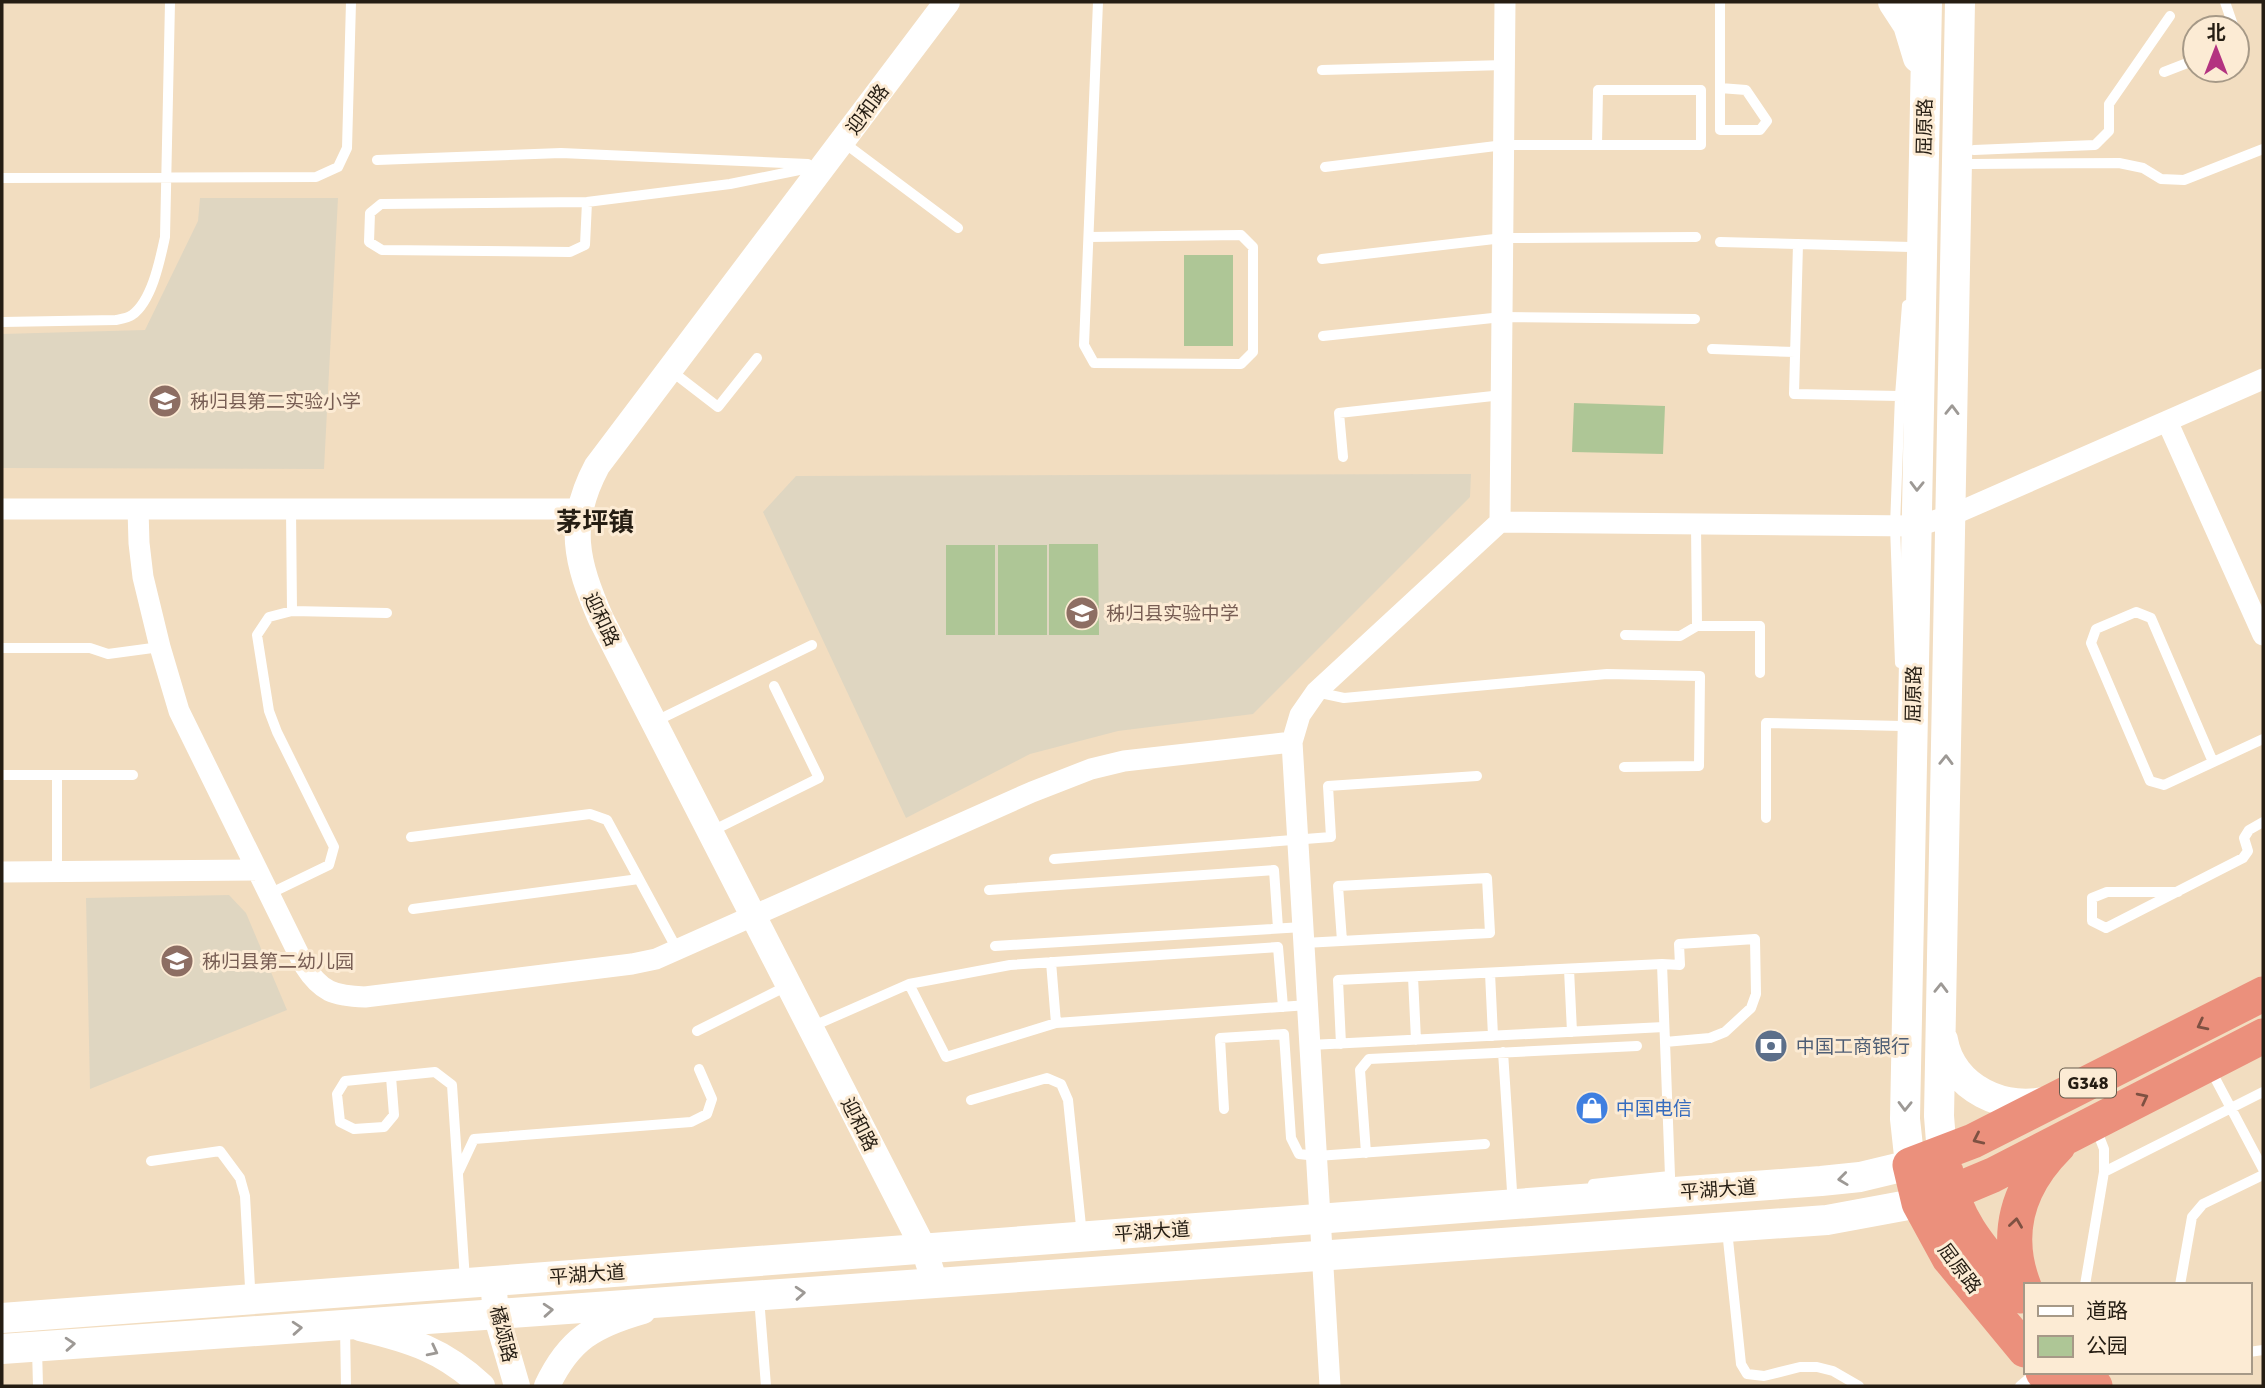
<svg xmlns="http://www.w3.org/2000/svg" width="2265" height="1388" viewBox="0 0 2265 1388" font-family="Signika,'Noto Sans SC',sans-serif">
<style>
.education{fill:#dfd6c1}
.green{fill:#aec696}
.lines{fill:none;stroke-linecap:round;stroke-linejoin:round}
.service{stroke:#fff;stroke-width:10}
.minor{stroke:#fff;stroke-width:21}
.tertiary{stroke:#fff;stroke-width:26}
.secondary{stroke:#fff;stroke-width:30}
.trunk{stroke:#eb907c;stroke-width:35}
.oneway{stroke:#9d9995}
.oneway2{stroke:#7e5142}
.labels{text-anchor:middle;stroke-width:6;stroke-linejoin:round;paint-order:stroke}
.shield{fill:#fcebd4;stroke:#665b4d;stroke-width:2}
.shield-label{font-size:18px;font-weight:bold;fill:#251d13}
.street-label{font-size:19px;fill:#251d13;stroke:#fcebd4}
.education-label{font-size:19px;fill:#785e54;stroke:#fcebd4;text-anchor:start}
.service-label{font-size:19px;fill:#4e5e75;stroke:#fcebd4;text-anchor:start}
.shop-label{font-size:19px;fill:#366cbe;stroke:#fcebd4;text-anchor:start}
.district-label{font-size:26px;font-weight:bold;fill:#251d13;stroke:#fcebd4}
</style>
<rect width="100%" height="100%" fill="#f2ddc0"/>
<!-- education -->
<path class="education" d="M200 198H338L324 469 2 468V334L145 330 198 221Z
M1471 474 1470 497 1253 714 1118 731 1030 754 906 818 763 512 796 476Z
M229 895 246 913 287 1010 90 1089 86 898Z"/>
<!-- green -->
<path class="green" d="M1233 255V346H1184V255Z
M1574 403 1665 406 1663 454 1572 452Z
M1049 544H1098L1099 635H1049Z
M946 545H995V635H946Z
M998 545H1047V635H998Z"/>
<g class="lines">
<!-- service -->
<path class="service" d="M1720 2V130H1760L1767 121 1746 90 1720 88
M2225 2 2234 28
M1322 70 1505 65
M2164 72 2195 60
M843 142 958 228
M1974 150 2095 145 2109 131V104L2170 16
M377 160 561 153 808 164
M1971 164 2119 163 2143 168 2161 179 2184 180 2263 149
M1325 167 1504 145H1701V90H1598L1597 145
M2 178 316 177 338 167 347 148 351 2
M587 202 585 245 570 252 382 250 369 242 370 213 381 204 587 202 730 184 819 166
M1089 237 1241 235 1253 247V352L1241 364 1094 363 1084 345 1098 2
M1720 242 1911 247
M1798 244 1794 394 1900 396
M1322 259 1503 238 1696 237
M2 322 116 320C121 319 128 318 132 315 152 301 160 260 165 237L170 2
M1323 336 1502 317 1695 319
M1712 349 1795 352
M670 370 718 407 757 358
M1343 457 1339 413 1502 395
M291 509 292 611
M1696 524 1697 626
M1625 635 1680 636 1697 626H1760V673
M2 648H90L108 654 160 647
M1900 663 1895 526 1900 396 1907 305
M1316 692 1344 698 1607 674 1700 676 1699 766 1624 767
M654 722 812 645
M2213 762 2151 618 2136 612 2096 629 2091 643 2150 781 2164 785 2263 739
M2 775H133
M57 775V871
M1766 818V723L1902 726
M710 832 819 778 774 686
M411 837 590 814 607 820 678 951
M1054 859 1331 837 1328 786 1477 776
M989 890 1274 870 1278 928
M2178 892H2107L2092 898V921L2106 928 2243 858 2248 851 2244 838 2249 830 2263 822
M269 894 329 865 334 847 277 732 269 711 257 635 269 617 292 611 387 613
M413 909 639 879
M1304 943 1490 933 1487 878 1338 886 1342 941
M995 946 1303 927
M1051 962 1056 1023
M1569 969 1572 1032
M1490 973 1493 1036
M1413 977 1416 1040
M909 984 946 1057 1056 1023 1308 1005
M811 1027 909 984 1010 965 1278 947 1283 1007
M697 1031 789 985
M1665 1042 1710 1038 1725 1032 1751 1008 1756 994 1755 939 1679 944 1680 965 1662 964 1665 1042 1670 1176V1183
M1341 1044 1338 980 1662 964
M1310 1045 1664 1027
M1503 1052 1512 1191
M391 1077 394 1115 384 1127 354 1129 340 1122 337 1094 345 1081 435 1072 452 1085 465 1280
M2216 1080 2263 1169
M971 1100 1047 1078 1061 1084 1068 1100 1081 1226
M1224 1109 1220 1038 1284 1034 1291 1138 1299 1154 1317 1156 1485 1144
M1366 1153 1360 1070 1369 1059 1637 1046
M151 1161 220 1151 240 1178 245 1196 250 1287
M459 1171 474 1139 691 1122 707 1114 712 1099 699 1069
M2104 1172 2263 1092
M1593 1184 1670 1176
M1727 1230 1741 1364 1747 1374 1764 1376 1800 1367H1817L1833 1371 1859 1386
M2085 1285 2104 1172V1149L2095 1126
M2180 1285 2192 1217 2203 1204 2263 1175
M759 1298 766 1386
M345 1327 346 1386
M37 1349 38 1386
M2249 1352 2263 1350
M2020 1386 2033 1375"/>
<!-- minor -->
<path class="minor" d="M2167 421 2263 635
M2 509H579
M138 509 139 543 143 577 160 647 179 711 304 965C321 992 334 996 365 997L632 964 656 959 1032 792 1091 769 1124 761 1292 742
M1500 522 1917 526 1950 516 2263 379
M2 872 257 870
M1330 1386 1292 742 1300 715 1316 692 1500 522 1505 2"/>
<!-- tertiary -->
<path class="tertiary" d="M493 1281 496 1314 517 1386
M935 1283 924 1249 601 619C576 562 566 524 597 466L947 2
M360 1328C411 1340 443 1350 482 1386
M547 1386C569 1339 594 1325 643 1311"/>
<!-- secondary -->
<path class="secondary" d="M1893 2 1908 25 1918 58
M1943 1040C1951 1088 2006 1114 2051 1100
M1942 1154 1939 1116 1960 2
M2 1318 1821 1181 1860 1177 1910 1165 1905 1119 1927 2
M2 1349 1827 1220 1919 1203"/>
<!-- trunk -->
<path class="trunk" d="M1946 1172C1956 1226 1987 1255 2021 1296
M1919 1203 1950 1193 1993 1175 2263 1036
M2025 1289C2003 1235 2017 1187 2058 1146
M2025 1350 1949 1258 1919 1203 1910 1165 1973 1141 2263 994
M2043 1372 2055 1386
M2084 1372 2095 1386"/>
</g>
<!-- one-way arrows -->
<defs><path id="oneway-chevron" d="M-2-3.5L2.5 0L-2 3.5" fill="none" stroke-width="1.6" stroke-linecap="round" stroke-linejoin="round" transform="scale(1.75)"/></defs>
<g class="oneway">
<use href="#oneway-chevron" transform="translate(1952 410) rotate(-89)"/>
<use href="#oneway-chevron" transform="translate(1917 486) rotate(91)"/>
<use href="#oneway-chevron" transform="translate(1946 760) rotate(-89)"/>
<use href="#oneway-chevron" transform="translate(1941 988) rotate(-89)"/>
<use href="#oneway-chevron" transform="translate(1905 1106) rotate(91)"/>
<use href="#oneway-chevron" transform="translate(1843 1179) rotate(173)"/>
<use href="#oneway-chevron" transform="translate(800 1293) rotate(-4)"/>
<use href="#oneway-chevron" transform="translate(548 1310) rotate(-4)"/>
<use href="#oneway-chevron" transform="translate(297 1328) rotate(-4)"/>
<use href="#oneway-chevron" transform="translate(70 1344) rotate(-4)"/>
<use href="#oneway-chevron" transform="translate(433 1351) rotate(27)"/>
</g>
<g class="oneway2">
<use href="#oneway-chevron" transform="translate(2202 1025) rotate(153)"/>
<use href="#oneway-chevron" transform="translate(2143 1098) rotate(-27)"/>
<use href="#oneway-chevron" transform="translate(1978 1139) rotate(155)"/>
<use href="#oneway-chevron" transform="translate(2016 1223) rotate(-82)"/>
</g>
<!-- icons -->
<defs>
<symbol id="school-disc" viewBox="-11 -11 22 22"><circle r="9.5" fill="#8d6e63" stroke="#fcebd4"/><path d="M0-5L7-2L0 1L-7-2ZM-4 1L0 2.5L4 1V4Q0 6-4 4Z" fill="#fff"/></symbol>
<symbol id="bank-disc" viewBox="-11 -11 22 22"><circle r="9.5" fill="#5c6f8a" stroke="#fcebd4"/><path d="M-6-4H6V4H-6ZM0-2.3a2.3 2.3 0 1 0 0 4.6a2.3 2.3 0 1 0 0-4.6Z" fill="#fff"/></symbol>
<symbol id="shop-disc" viewBox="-11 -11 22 22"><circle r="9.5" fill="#3f7fe0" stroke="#fcebd4"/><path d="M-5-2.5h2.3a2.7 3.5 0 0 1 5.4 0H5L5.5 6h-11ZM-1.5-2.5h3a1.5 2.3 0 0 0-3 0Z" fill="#fff"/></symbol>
</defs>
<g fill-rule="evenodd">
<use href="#school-disc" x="146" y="382" width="38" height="38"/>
<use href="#school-disc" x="1063" y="594" width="38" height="38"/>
<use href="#school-disc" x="158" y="942" width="38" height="38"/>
<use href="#bank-disc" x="1752" y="1027" width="38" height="38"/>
<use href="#shop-disc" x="1573" y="1089" width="38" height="38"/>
</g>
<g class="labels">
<!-- shield labels -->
<rect class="shield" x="2060" y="1068.5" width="56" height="29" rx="5"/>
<g class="shield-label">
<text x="2088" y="1089">G348</text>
</g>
<!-- street labels -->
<g class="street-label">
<text transform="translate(867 109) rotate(-53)" y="7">迎和路</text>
<text transform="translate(1924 127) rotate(-89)" y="7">屈原路</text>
<text transform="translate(602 619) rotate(65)" y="7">迎和路</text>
<text transform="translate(1913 694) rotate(-89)" y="7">屈原路</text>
<text transform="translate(860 1124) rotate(63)" y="7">迎和路</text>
<text transform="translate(1718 1189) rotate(-4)" y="7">平湖大道</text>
<text transform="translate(1152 1231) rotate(-4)" y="7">平湖大道</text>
<text transform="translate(1960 1268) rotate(53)" y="7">屈原路</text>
<text transform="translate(587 1274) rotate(-4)" y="7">平湖大道</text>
<text transform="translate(504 1334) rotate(76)" y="7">橘颂路</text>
</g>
<!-- education labels -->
<g class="education-label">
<text x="190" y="408">秭归县第二实验小学</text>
<text x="1106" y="620">秭归县实验中学</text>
<text x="202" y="968">秭归县第二幼儿园</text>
</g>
<!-- service labels -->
<g class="service-label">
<text x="1796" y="1053">中国工商银行</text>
</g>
<!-- shop labels -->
<g class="shop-label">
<text x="1616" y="1115">中国电信</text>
</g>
<!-- district labels -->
<g class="district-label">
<text x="595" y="531">茅坪镇</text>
</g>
</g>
<!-- border -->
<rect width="2265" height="1388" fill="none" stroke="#251d13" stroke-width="7"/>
<!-- legend -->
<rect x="2024" y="1283" width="228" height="91" fill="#fcebd4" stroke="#a69987" stroke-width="2"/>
<rect x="2038" y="1306" width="35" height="10" fill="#ffffff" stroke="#a69987" stroke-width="2"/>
<text x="2086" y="1318" font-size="21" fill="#251d13">道路</text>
<rect x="2038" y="1336" width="35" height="21" fill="#aec696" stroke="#a69987" stroke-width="2"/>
<text x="2086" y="1353" font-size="21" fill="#251d13">公园</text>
<!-- north arrow -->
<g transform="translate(2216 49)"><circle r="33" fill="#fcebd4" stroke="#a69987" stroke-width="2"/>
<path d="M0-5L12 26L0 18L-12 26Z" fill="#b33380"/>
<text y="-10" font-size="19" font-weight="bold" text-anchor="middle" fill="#251d13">北</text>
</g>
</svg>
